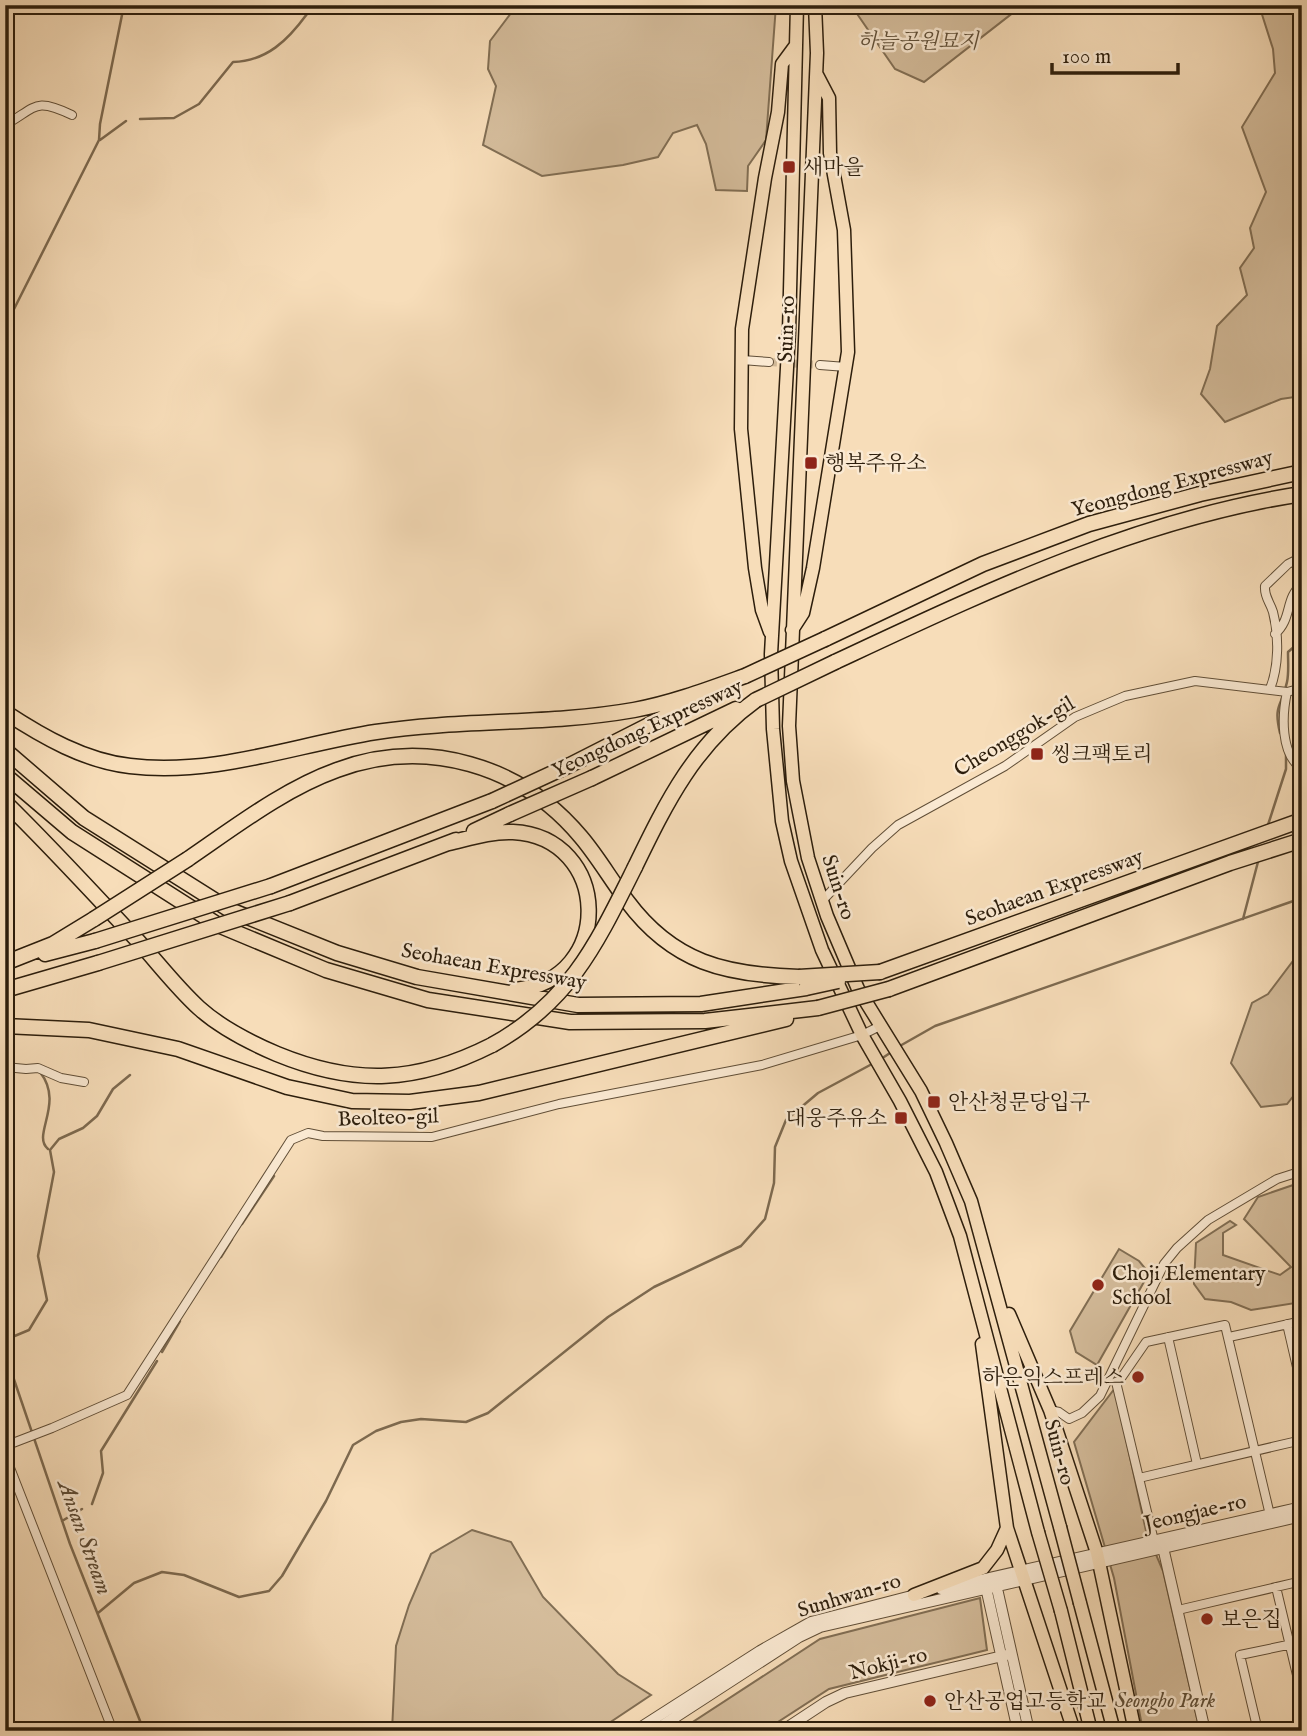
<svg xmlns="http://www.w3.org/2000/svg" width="1307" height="1736" viewBox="0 0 1307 1736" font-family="'IM FELL English','Noto Serif KR',serif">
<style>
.green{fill:#d5bd9c;stroke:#816e54;stroke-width:2}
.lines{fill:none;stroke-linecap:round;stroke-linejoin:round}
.stream{stroke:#7d6a50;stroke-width:2.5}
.minor-tunnel{stroke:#cfb796;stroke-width:8;stroke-dasharray:8 4;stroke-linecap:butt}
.minor-casing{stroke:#604e37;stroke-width:10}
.tertiary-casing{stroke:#604e37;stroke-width:12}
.primary-casing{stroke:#2d1e0c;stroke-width:15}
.motorway-casing{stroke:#2d1e0c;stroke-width:17}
.minor{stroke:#fae9d2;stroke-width:8}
.tertiary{stroke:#fae9d2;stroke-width:10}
.primary{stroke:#f7ddb9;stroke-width:12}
.motorway{stroke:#f7ddb9;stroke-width:14}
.primary-bridge-casing{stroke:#2d1e0c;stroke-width:15;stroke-linecap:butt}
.motorway-bridge-casing{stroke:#2d1e0c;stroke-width:17;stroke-linecap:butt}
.primary-bridge{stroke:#f7ddb9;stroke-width:12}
.motorway-bridge{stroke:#f7ddb9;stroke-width:14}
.poi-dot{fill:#8f2418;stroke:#fae9d2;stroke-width:2.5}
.labels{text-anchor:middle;stroke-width:5;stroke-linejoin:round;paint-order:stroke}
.park-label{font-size:21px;font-style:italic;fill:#5f4e37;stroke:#fae9d2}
.poi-label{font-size:21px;fill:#2d1e0c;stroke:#fae9d2;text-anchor:start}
.street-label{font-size:21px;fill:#2d1e0c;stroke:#fae9d2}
.water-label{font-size:23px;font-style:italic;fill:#5c4a34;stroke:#fae9d2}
</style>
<rect width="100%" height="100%" fill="#f7ddb9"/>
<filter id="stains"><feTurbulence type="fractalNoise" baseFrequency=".00286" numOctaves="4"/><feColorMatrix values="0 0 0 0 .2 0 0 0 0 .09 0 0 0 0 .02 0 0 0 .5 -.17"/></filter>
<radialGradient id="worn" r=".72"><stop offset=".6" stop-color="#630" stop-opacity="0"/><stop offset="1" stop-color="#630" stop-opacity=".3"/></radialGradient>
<!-- green -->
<path class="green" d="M517 5H776L766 140 748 166 747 191 716 190 706 144 697 125 673 133 658 157 623 165 542 176 483 145 496 86 488 69 490 41Z
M851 5H1023L924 82 895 69Z
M1259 5H1302V396L1281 399 1225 422 1201 394 1210 369 1217 326 1247 295 1240 268 1254 248 1250 228 1266 192 1242 127 1275 73 1273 49Z
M1302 949V1103L1295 1094 1287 1104 1261 1107 1231 1063 1252 1003 1268 994Z
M1302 1182V1302L1251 1310 1231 1302 1205 1299 1194 1284 1196 1243 1230 1221 1236 1225 1223 1233V1255L1280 1275 1291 1267 1244 1219 1258 1197Z
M1119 1249 1139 1261 1149 1273 1097 1365 1076 1352 1070 1331Z
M1115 1388 1146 1531 1163 1571 1200 1731H1143L1114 1578 1074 1442Z
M472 1530 511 1542 543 1597 618 1674 651 1695 597 1731H392L396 1646 409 1605 431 1554Z
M980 1598 987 1650 829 1689 764 1731H679L820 1639Z"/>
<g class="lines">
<!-- stream -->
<path class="stream" d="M140 119 174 118 199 104 233 62C267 61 288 40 307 14L306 5
M100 140 126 121
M5 327 99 140 100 124 124 5
M1280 733C1273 704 1282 707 1287 682 1289 673 1288 662 1288 652L1302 640
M1267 828 1286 769V753
M1243 919 1259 858
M898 1047 935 1026 1302 898
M881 1059 893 1051
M40 1072C65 1104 31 1135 48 1149
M242 1224 274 1176
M221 1257 232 1239
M5 1340 29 1330 47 1300 38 1256 54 1172 50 1150 59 1139 83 1128 97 1116 113 1089 130 1075
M162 1352 180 1321
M5 1353 70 1544 144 1731
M92 1504 103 1473 101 1451 157 1361
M62 1521 82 1509
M98 1613 134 1583 162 1572 184 1575 239 1597 269 1591 282 1576 326 1501 353 1445 376 1431 401 1422 421 1419 466 1422 488 1413 608 1317 654 1287 741 1246 765 1219 774 1183 775 1147 786 1120 818 1093 872 1064"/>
<!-- minor-tunnel -->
<path class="minor-tunnel" d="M769 362 820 365"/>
<defs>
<path id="minor" d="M5 125C37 107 34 97 72 115
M742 360 769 362
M820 365 846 367
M1275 634C1293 618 1284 599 1302 584
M1270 689C1279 666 1279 636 1273 612 1270 602 1264 597 1265 586L1288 564 1302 557
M1287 692C1282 715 1280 754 1302 769
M822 901 872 848 898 825 1005 766 1075 717 1125 696 1195 681 1287 692 1302 688
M5 1067 26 1069 38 1068 61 1078 84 1082
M1287 1324 1302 1389
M1168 1337 1197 1464
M1229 1337 1302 1321
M1116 1382 1154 1541
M1117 1384 1146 1342 1225 1325 1270 1515
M1050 1410 1059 1412 1069 1419 1082 1413 1100 1396 1164 1264 1177 1248 1208 1220 1277 1179 1302 1171
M5 1446 52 1428 127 1395 291 1140 308 1133 323 1136 432 1137 559 1104 762 1065 862 1035 880 1026
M5 1455 113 1731
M1139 1478 1302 1440
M1276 1587 1302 1696
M1178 1610 1302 1581
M1258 1731 1240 1655 1302 1642"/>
<path id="tertiary" d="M1162 1543 1205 1731
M985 1583 1018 1731
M996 1584 1029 1731
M941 1589 1302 1507
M635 1731 760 1651 811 1622 919 1594
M654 1731 799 1637 820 1627 1302 1516
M782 1731 826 1702 845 1693 1011 1654"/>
<path id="primary" d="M797 5 789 332 771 654 773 729 782 821 791 861 822 950 862 1035 900 1101 936 1172 960 1236 1038 1532
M815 5 817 53 789 726 793 781 808 858 827 916 858 989 921 1091 946 1143 971 1201 1060 1527
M792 630 803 613 813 568 848 352 844 230 830 153 829 98 817 75
M770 632 762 610 755 568 741 429 742 329 765 178 778 112 782 64 796 45
M1009 1314 1050 1410 1097 1553 1135 1731
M982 1344 1007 1528 1074 1731
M914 1595 983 1568 997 1550 1007 1528
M1080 1603 1114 1731
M1061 1611 1091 1731"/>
<path id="motorway" d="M825 639 983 564 1089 524 1200 494 1302 472
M835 662C985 592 1137 519 1302 494
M5 712C43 737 85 761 130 766 215 776 294 745 376 732 461 719 549 725 634 710 672 703 709 689 745 676
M5 750 84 818 230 910 337 953 417 977 578 1005 701 1004 806 988
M570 765 700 699
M5 775 72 832 218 925 326 970 428 1000 570 1022 705 1021 818 1008
M592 778 736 709
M5 802C51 847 94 894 138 941 158 963 177 988 199 1008 221 1028 249 1042 277 1054 355 1086 417 1083 492 1045
M474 831 510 814
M449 843C470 838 491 831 513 832 611 837 616 980 515 990
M188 859C235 827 284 789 337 770 426 737 521 765 581 837 598 857 611 880 627 901 673 963 726 975 799 977
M635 867C667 801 695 744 756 700
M271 886 492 801
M290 903 456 840
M45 954 95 941
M5 963 53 944 94 919
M880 972 1302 820
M889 989 1230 863 1302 840
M5 990 98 963
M5 1026 89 1030 178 1049 287 1087 352 1101 410 1102 479 1093 786 1019"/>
</defs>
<!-- minor casing -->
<use href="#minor" class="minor-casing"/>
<!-- tertiary casing -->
<use href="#tertiary" class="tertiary-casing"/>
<!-- primary casing -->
<use href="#primary" class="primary-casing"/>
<!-- motorway casing -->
<use href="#motorway" class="motorway-casing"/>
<!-- minor -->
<use href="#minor" class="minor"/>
<!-- tertiary -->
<use href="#tertiary" class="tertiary"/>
<!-- primary -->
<use href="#primary" class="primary"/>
<!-- motorway -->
<use href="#motorway" class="motorway"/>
<defs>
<path id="primary-bridge" d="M1060 1527 1080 1603
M1038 1532 1061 1611"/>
<path id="motorway-bridge" d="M745 676 825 639
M756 700 835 662
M492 801 570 765
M510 814 592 778
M94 919 188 859
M95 941 271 886
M98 963 290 903
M799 977 880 972
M806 988 838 981
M818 1008 889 989
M492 1045C570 1002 597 943 635 867"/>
</defs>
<!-- primary-bridge casing -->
<use href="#primary-bridge" class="primary-bridge-casing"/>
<!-- motorway-bridge casing -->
<use href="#motorway-bridge" class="motorway-bridge-casing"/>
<!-- primary-bridge -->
<use href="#primary-bridge" class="primary-bridge"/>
<!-- motorway-bridge -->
<use href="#motorway-bridge" class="motorway-bridge"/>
</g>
<!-- markers -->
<g class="poi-dot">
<rect x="782" y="160" width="14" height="14" rx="3.5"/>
<rect x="804" y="456" width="14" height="14" rx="3.5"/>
<rect x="1030" y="747" width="14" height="14" rx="3.5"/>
<rect x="927" y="1095" width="14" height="14" rx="3.5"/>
<rect x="894" y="1111" width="14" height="14" rx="3.5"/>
<circle cx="1098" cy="1285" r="7"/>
<circle cx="1138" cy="1377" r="7"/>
<circle cx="1207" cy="1619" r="7"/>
<circle cx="930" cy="1701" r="7"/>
</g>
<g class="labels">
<!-- park labels -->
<g class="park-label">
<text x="918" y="48">하늘공원묘지</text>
<text x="1165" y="1707">Seongho Park</text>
</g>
<!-- poi labels -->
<g class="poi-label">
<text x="803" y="174">새마을</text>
<text x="825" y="470">행복주유소</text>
<text x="1051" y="761">씽크팩토리</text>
<text x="948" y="1109">안산청문당입구</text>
<text x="887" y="1125" text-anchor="end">대웅주유소</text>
<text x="1112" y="1280">Choji Elementary<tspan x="1112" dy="24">School</tspan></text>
<text x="1124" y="1384" text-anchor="end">하은익스프레스</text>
<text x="1221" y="1626">보은집</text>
<text x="944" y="1708">안산공업고등학교</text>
</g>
<!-- street labels -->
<g class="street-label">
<text transform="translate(786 329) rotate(-88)" y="7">Suin-ro</text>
<text transform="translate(1172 483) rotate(-15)" y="7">Yeongdong Expressway</text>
<text transform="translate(647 728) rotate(-25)" y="7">Yeongdong Expressway</text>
<text transform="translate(1014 736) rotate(-31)" y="7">Cheonggok-gil</text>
<text transform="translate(839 887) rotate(72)" y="7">Suin-ro</text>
<text transform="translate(1054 887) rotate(-20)" y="7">Seohaean Expressway</text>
<text transform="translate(494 966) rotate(10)" y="7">Seohaean Expressway</text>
<text transform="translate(388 1117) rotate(-2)" y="7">Beolteo-gil</text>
<text transform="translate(1060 1452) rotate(75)" y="7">Suin-ro</text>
<text transform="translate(1195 1512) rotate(-13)" y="7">Jeongjae-ro</text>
<text transform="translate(849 1595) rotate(-17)" y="7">Sunhwan-ro</text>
<text transform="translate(888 1663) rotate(-14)" y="7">Nokji-ro</text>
</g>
<!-- water labels -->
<g class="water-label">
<text transform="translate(86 1537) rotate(70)" y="8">Ansan Stream</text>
</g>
</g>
<!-- margin -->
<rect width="1307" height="1736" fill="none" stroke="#f7ddb9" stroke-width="28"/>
<rect x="7" y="7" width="1293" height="1722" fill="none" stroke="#2d1e0c" stroke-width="3.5"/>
<rect x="14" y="14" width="1279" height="1708" fill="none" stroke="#2d1e0c" stroke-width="2"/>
<!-- scale -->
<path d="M1052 63v10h126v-10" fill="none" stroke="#2d1e0c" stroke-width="3.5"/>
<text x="1062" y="63" font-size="21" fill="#2d1e0c" stroke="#fae9d2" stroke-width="5" paint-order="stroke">100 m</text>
<rect width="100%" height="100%" filter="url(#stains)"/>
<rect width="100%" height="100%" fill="url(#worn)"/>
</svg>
